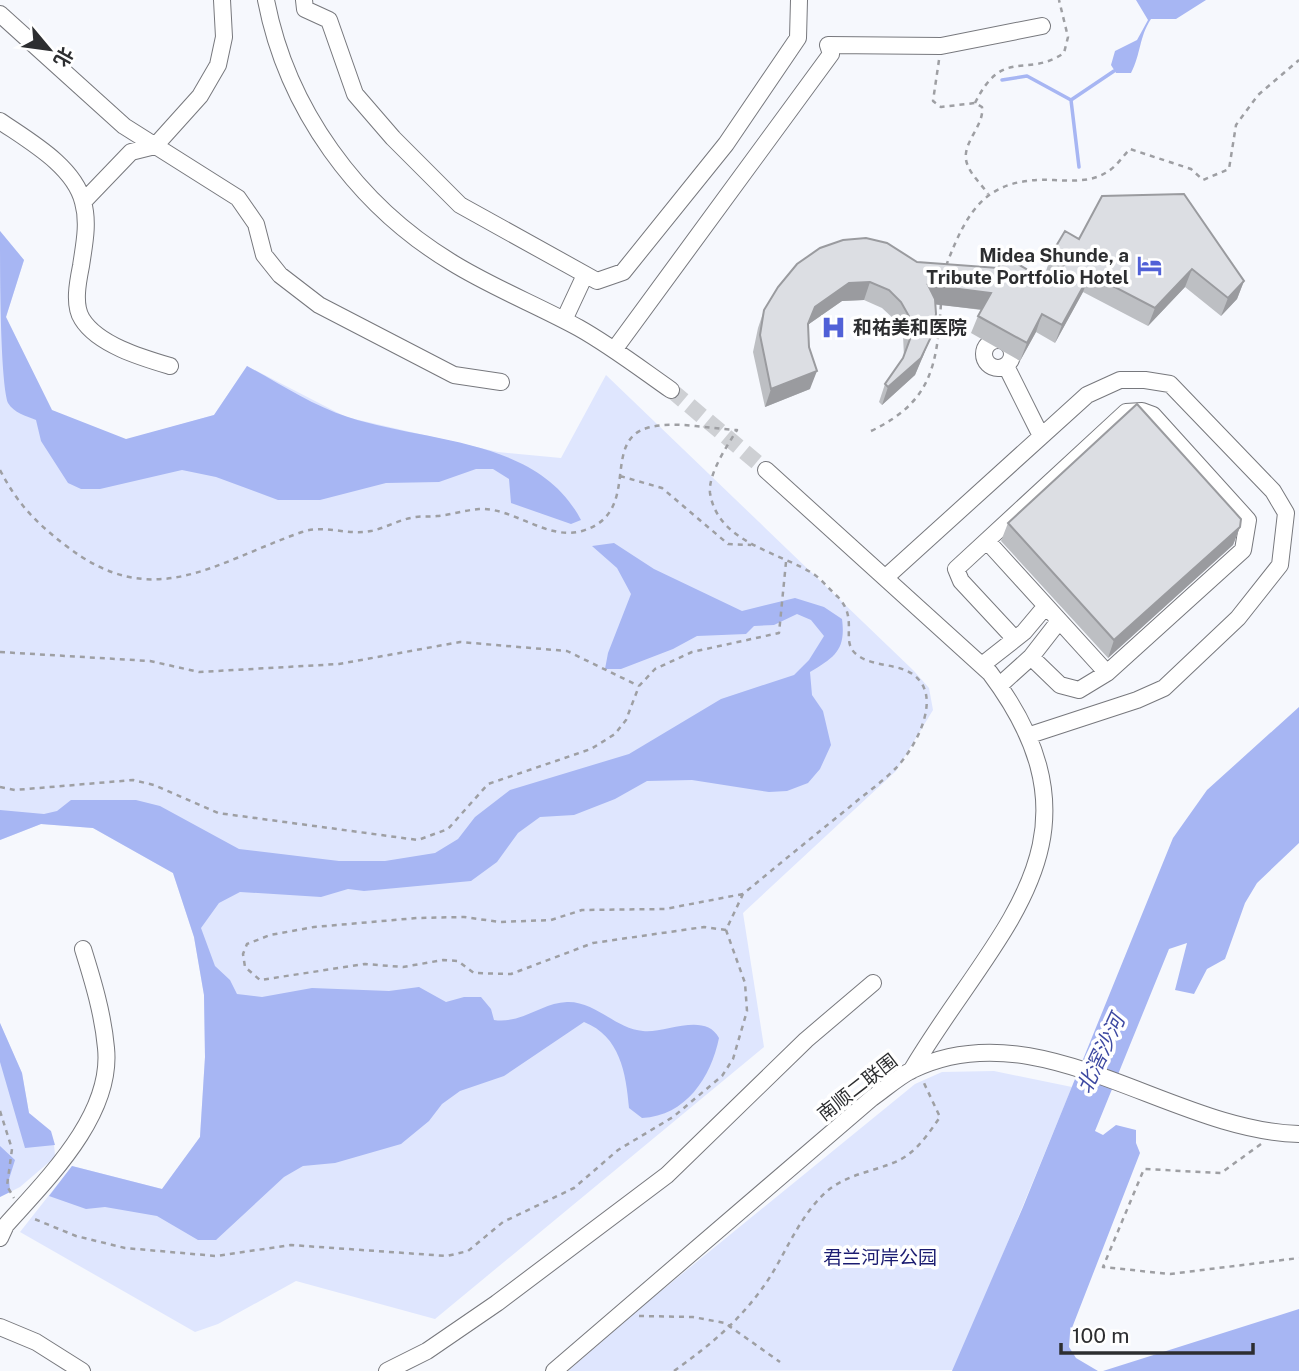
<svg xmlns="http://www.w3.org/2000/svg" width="1299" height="1371" viewBox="0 0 1299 1371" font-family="'Public Sans','Noto Sans SC',sans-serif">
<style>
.green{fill:#dfe6fe}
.water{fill:#a7b6f3}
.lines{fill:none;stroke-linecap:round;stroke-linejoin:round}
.stream{stroke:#a7b6f3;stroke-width:3.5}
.minor-tunnel{stroke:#ced0d4;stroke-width:16;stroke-dasharray:16 8;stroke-linecap:butt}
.minor-casing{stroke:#77787d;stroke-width:18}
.path{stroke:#9e9fa3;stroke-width:2.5;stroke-dasharray:5 5;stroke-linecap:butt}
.minor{stroke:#fff;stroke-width:16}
.wall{fill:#bdbfc3}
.shaded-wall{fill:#9a9b9f}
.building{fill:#dcdee3;stroke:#9a9b9f;stroke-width:2}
.labels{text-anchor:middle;stroke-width:7;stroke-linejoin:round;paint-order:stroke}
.poi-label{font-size:19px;font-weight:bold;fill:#2d2e30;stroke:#fff;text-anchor:end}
.street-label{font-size:19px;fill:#2d2e30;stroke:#fff}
.park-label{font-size:19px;fill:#1b1c71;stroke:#fff}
.water-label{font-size:21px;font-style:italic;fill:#3e4aa2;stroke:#fff}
</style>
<rect width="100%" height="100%" fill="#f6f8fd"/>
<!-- green -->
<path class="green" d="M0 231 24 260 6 317 51 410 122 441 214 415 247 366 346 417 498 452 561 458 606 375 914 671 929 688 933 710 896 771 743 913 764 1047 435 1319 296 1281 218 1324 195 1332 20 1232 72 1166 162 1189 200 1137 205 1057 204 995 194 937 173 873 93 828 41 824 0 840Z
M0 1023 22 1073 29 1113C46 1127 55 1134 55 1157L20 1187 0 1197Z
M994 1071 1072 1087 955 1370 568 1371 650 1300 915 1084 942 1072Z"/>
<!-- water -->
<path class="water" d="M1136 0H1206L1176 19H1151C1139 37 1141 54 1131 73H1116L1111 65 1115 51 1137 40 1148 20Z
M0 231 24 260 6 317 52 410 126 439 214 415 247 366C279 383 313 406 348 417 426 443 538 437 581 520L571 524 511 503 509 479 493 469H476L439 482 386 483 320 500H278L216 477 182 470 100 489H81L68 483 41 441 36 420C26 416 14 413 8 403 0 379 0 266 0 231Z
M614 543 654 569 742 611 795 598 824 607 842 619C846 650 835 657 810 672L812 695 823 711 831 745 820 769 808 783 787 791 769 792 692 780 647 781 615 799 574 815 540 817 518 833 497 862 471 881 364 891 348 889 321 897 240 892 219 903 201 928 215 966 230 980 237 994 262 997 312 988 389 991 419 987 446 1002 464 997H481L491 1009 494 1020C522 1024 541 1003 567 1002 595 1001 616 1029 643 1031 664 1034 705 1011 719 1038 711 1077 686 1116 642 1118L629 1108C626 1073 620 1036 584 1022L504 1076 460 1091 442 1104 429 1121 401 1144 335 1163 303 1166 284 1177 216 1240H198L157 1216 105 1207 86 1209 49 1196 72 1166 162 1189 200 1137 205 1057 204 995 194 937 173 873 93 828 41 824 0 840V810L44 814 57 811 71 800H136L160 806 239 849 339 861H385L435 853 458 839 475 817 510 790 629 754 721 699 794 675 809 660 824 636 811 620 797 614 774 625 754 626 746 634 697 636 673 649 621 669H605L608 653 631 594 617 568 592 546Z
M1299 707V843L1257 883 1245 903 1225 959 1207 969 1194 994 1175 990 1187 943 1169 949 1095 1131 1103 1135 1116 1125 1136 1130V1143L1140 1153 1070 1333 1069 1347 1076 1358 1098 1371H952L1023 1207 1173 838 1207 790Z
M0 1023 22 1073 29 1113 51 1131 55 1145 25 1148 0 1062Z
M0 1146 15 1160 9 1179 10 1192 0 1197Z
M1299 1309V1371H1103Z"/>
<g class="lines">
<!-- stream -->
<path class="stream" d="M1002 80 1027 76 1071 100 1114 71
M1071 100 1079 167"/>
<!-- minor-tunnel -->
<path class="minor-tunnel" d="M671 390 766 470"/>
<defs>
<path id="minor" d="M266 0C287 109 357 205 451 262 491 287 537 305 579 328 611 346 641 369 671 390
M304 0 305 9 329 20 355 94 393 138 460 205 597 281 623 272 726 144 798 38 799 0
M0 14 124 126 238 198 256 224 264 255 280 275 319 305 454 375 501 382
M0 121C29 141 74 166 83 202 89 223 84 245 81 266 78 281 73 305 82 319 98 345 143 358 170 366
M83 202 131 152 155 146 200 96 218 65 224 37 222 0
M564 320 585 275
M984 354a14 14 0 1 1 28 0a14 14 0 1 1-28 0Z
M614 350 831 54 828 45 941 46 1042 26
M1006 366 1041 436
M766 470 990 673C1116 841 995 929 911 1071
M987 541 1107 673
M885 578 1087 395 1120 380H1145L1170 384 1273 491 1286 513 1280 565 1238 618 1164 688 1137 700 1030 735
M1015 639 961 581 956 569 1126 412 1142 411 1153 415 1248 520 1243 550 1107 673 1079 690 1060 685 1031 657
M982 665 1024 632 1045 607
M1000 685 1031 657 1059 621
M0 1238 6 1225C47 1179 113 1115 106 1048 103 1014 93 981 83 949
M0 1327 36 1342 82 1371
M387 1371 427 1351 497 1303 667 1175 806 1040 873 983
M554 1371 872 1098C885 1089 898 1077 912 1070 1039 1008 1171 1131 1299 1134"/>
</defs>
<!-- minor casing -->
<use href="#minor" class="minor-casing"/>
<!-- path -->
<path class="path" d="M939 60 933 101 941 107 975 103 982 107C985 127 958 145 968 166 972 176 982 185 988 194
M975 103C1003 46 1026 79 1064 53L1068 37 1059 0
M946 266C968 208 987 177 1054 180 1072 181 1092 182 1107 172 1116 167 1123 156 1130 149L1191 169 1203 180 1229 169 1236 125 1258 95 1299 60
M871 431C932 402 937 365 941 303
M0 470C17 503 35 522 65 545 153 614 213 563 302 532 325 524 348 536 371 531 386 528 400 519 416 517 423 516 430 517 437 516 451 515 465 510 479 509 513 507 547 541 582 531 643 513 600 442 647 428 673 420 710 429 737 430 727 446 708 474 710 493 718 544 781 552 815 575 823 581 830 590 838 597 859 619 840 641 856 654 875 670 907 660 922 684 937 708 913 751 895 769 880 784 862 796 846 810 811 838 777 866 743 894L726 930 745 983 747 1011 733 1059 722 1076 673 1117 618 1150 574 1188 503 1222 468 1251 447 1256 291 1245 216 1256 125 1248 76 1236 32 1218
M620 476 662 488 728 544 751 545
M0 652 150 661 199 672 339 664 460 642 567 651 639 686
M0 787 15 790 133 780 154 785 218 813 418 840 448 829 488 784 591 749 615 734 626 720 639 686 655 669 692 652 779 633 786 562
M726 930 704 927 593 943 511 974 474 973 458 961 443 960 403 967 365 964 260 980 245 967 243 954 247 944 270 935 314 927 417 918 464 917 500 922 551 920 582 910 665 909 743 894
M0 1111 12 1149 7 1186 14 1198
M1261 1144 1221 1173 1144 1169 1103 1267 1170 1274 1299 1258
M639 1316 693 1317 725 1323 780 1362
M674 1371C712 1344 744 1317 770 1277 788 1248 800 1216 826 1192 851 1170 887 1171 909 1154 921 1145 931 1130 940 1117L923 1081"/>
<!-- minor -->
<use href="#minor" class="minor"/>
</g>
<!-- wall -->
<path class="wall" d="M1079 239 1244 281 1237 299 1221 316 1185 287 1148 326 1083 292 1055 343 1036 332 1020 361 971 333 978 316 981 310 935 304 924 354 915 375 882 405 879 402 885 384 904 357 903 335 895 320 882 308 864 300 842 301 809 324 808 327 810 389 765 407 753 352 758 328 764 310 917 262 1052 284 1056 277 1046 271 1052 253Z
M1008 523 1240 527 1233 545 1108 658 1001 541Z"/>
<!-- shaded-wall -->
<path class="shaded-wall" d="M1192 269 1185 287 1148 326 1155 308Z
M1090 274 1083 292 1055 343 1062 325Z
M1244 281 1237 299 1221 316 1228 298Z
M870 282 864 300 842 301 809 324 801 342 815 307 849 283Z
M928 285 991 293 985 310 922 303Z
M1042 314 1036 332 1020 361 1027 343Z
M931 337 915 375 882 405 888 387Z
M817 371 810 389 765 407 771 389Z
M1240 527 1233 545 1108 658 1114 640Z"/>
<!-- building -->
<path class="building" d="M1184 194 1244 281 1228 298 1192 269 1155 308 1090 274 1062 325 1042 314 1027 343 978 316 991 293 928 285 935 299 936 314 931 337 921 358 888 387 885 384 903 358 910 339V318L901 302 889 290 870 282 849 283 815 307 808 324 809 347 817 371 771 389 760 335 764 310 778 287 797 264 820 248 843 240 866 238 887 243 917 262 998 268 1004 256 1052 284 1066 261 1052 253 1065 231 1079 239 1102 196Z
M1137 404 1241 519 1240 527 1114 640 1008 523Z"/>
<!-- icons -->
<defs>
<symbol id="hotel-bare" viewBox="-9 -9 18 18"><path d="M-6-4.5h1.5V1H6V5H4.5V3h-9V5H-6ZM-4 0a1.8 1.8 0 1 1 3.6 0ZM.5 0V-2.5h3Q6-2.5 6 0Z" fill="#5161d7" stroke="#fff" stroke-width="2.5" paint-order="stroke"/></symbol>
<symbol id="hospital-bare" viewBox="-9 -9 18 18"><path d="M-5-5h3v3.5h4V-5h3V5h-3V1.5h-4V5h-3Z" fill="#5161d7" stroke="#fff" stroke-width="2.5" paint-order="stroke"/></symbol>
</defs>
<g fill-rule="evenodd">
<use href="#hotel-bare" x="1132" y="248" width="35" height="35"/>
<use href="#hospital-bare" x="816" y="310" width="35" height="35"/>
</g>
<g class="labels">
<!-- poi labels -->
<g class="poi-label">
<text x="1129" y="262">Midea Shunde, a<tspan x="1129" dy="22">Tribute Portfolio Hotel</tspan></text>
<text x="853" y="334" text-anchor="start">和祐美和医院</text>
</g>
<!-- street labels -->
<g class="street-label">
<text transform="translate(857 1087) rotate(-38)" y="7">南顺二联围</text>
</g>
<!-- park labels -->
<g class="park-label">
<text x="880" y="1264">君兰河岸公园</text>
</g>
<!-- water labels -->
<g class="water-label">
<text transform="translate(1101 1054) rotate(-65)" y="7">北滘沙河</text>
</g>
</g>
<!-- north arrow -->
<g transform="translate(49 49) rotate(119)" stroke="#ffffff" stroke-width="5" paint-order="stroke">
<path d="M0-5L12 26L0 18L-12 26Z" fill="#2d2e30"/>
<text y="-10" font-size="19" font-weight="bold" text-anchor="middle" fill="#2d2e30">北</text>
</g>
<!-- scale -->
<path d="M1061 1343v10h192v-10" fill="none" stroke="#2d2e30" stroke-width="3.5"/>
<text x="1072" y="1343" font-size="21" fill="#2d2e30" stroke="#ffffff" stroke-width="5" paint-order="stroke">100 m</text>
</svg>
